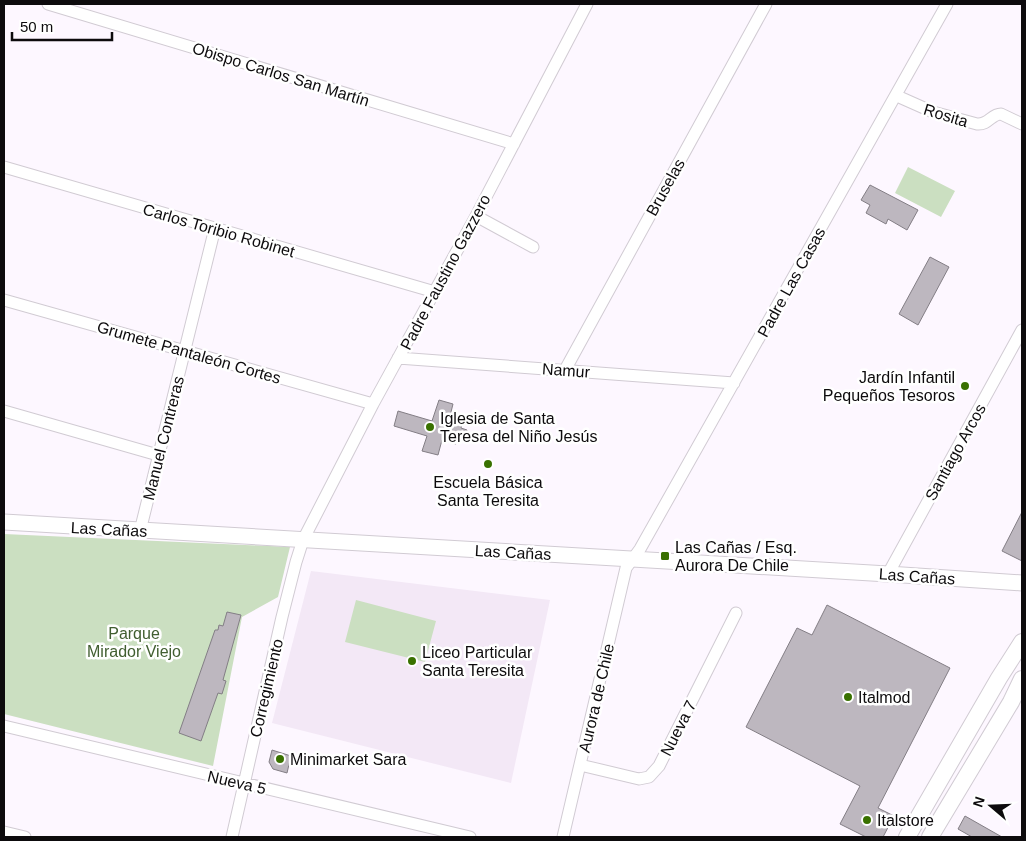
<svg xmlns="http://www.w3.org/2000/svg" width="1026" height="841" viewBox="0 0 1026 841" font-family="Helvetica,sans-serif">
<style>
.built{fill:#f3e8f6}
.green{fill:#cbdfc1}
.building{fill:#bdb7bf;stroke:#837e85}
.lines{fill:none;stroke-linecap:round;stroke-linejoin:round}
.minor-casing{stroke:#d1cbd3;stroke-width:13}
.tertiary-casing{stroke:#d1cbd3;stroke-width:17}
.secondary-casing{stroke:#d1cbd3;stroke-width:18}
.minor{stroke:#fff;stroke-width:11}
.tertiary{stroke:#fff;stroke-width:15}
.secondary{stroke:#fff;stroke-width:16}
.poi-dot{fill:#397100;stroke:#fff;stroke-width:2}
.labels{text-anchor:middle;stroke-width:5;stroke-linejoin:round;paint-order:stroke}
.street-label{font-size:16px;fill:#0d0b0d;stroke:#fff}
.poi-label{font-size:16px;fill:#0d0b0d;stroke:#fff;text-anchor:start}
.park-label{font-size:16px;fill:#415e30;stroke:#fff}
</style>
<rect width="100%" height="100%" fill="#fdf7ff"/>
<!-- built -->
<path class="built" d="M311 571 550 600 511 783 272 723Z"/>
<!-- green -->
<path class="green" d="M908 167 955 191 941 217 895 193Z
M4 534 290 547 278 597 242 617 213 766 4 714Z
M356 600 436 621 425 662 345 642Z"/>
<!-- building -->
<path class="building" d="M870 185 918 210 907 230 888 219 886 224 866 213 870 205 861 200Z
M930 257 949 267 918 325 899 314Z
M439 400 453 404 449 420 462 424 461 428 467 430 464 441 458 439 456 444 442 440 438 455 422 451 427 436 394 426 398 411 432 421Z
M1022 512V561L1002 551Z
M827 605 950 668 878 808 894 816 883 837H866L840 824 860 786 746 727 797 628 812 635Z
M227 612 241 615 223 680 226 681 222 694 218 693 201 741 179 733 215 630H218L219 625 223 626Z
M272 750 291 756 287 773 273 769 269 762Z
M965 816 1002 837H972L958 829Z"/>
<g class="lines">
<defs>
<path id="minor" d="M48 4 514 144
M897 96 933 112 977 124C989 125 991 114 1001 114L1022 124
M4 167 435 292
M476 216 533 247
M4 300 373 404
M398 358 734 383
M565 370 766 4
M4 411 158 455
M140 531 215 228
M888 574 1022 330
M4 726 470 837
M580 765 639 779 649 777 659 766 736 613
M4 832 25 837
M232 837 282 617 296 562 303 540 373 404 476 216 587 4
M563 837 626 568 640 549 947 4"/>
<path id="tertiary" d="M4 522 888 574 1022 583"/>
<path id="secondary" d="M907 837 999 678 1022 642
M930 837 1011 702 1022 679"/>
</defs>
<!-- minor casing -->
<use href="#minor" class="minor-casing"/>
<!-- tertiary casing -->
<use href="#tertiary" class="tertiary-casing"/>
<!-- secondary casing -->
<use href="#secondary" class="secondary-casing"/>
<!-- minor -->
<use href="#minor" class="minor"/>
<!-- tertiary -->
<use href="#tertiary" class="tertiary"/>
<!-- secondary -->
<use href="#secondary" class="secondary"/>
</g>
<!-- markers -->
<g class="poi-dot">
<circle cx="965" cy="386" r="5"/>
<circle cx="430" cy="427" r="5"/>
<circle cx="488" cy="464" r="5"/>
<rect x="660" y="551" width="10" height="10" rx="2.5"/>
<circle cx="412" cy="661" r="5"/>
<circle cx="848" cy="697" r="5"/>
<circle cx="280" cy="759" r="5"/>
<circle cx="867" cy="820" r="5"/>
</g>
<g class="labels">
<!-- street labels -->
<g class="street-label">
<text transform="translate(281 74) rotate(17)" y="6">Obispo Carlos San Martín</text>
<text transform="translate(946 115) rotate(17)" y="6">Rosita</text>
<text transform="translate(665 187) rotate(-61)" y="6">Bruselas</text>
<text transform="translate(219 230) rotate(16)" y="6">Carlos Toribio Robinet</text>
<text transform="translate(445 272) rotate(-62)" y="6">Padre Faustino Gazzero</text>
<text transform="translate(791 282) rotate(-61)" y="6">Padre Las Casas</text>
<text transform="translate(189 352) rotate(16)" y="6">Grumete Pantaleón Cortes</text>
<text transform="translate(566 370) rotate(4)" y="6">Namur</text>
<text transform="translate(163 438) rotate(-76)" y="6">Manuel Contreras</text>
<text transform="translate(955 452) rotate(-61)" y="6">Santiago Arcos</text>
<text transform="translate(109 529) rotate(3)" y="6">Las Cañas</text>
<text transform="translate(513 552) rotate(3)" y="6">Las Cañas</text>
<text transform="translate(917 576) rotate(4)" y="6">Las Cañas</text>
<text transform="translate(266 688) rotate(-77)" y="6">Corregimiento</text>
<text transform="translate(596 698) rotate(-77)" y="6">Aurora de Chile</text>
<text transform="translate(678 728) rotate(-63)" y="6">Nueva 7</text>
<text transform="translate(237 782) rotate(13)" y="6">Nueva 5</text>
</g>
<!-- poi labels -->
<g class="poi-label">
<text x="955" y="383" text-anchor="end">Jardín Infantil<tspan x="955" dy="18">Pequeños Tesoros</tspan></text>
<text x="440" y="424">Iglesia de Santa<tspan x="440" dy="18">Teresa del Niño Jesús</tspan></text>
<text x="488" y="488" text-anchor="middle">Escuela Básica<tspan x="488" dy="18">Santa Teresita</tspan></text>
<text x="675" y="553">Las Cañas / Esq.<tspan x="675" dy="18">Aurora De Chile</tspan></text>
<text x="422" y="658">Liceo Particular<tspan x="422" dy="18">Santa Teresita</tspan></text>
<text x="858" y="703">Italmod</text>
<text x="290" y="765">Minimarket Sara</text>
<text x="877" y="826">Italstore</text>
</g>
<!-- park labels -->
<g class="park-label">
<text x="134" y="639">Parque<tspan x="134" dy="18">Mirador Viejo</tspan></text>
</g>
</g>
<!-- border -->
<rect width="1026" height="841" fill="none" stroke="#0d0b0d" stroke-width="10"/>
<!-- north arrow -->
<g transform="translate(991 806) rotate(289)" stroke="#ffffff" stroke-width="4" paint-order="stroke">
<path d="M0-4L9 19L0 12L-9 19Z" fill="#0d0b0d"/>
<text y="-8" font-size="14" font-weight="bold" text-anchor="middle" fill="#0d0b0d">N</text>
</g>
<!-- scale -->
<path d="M12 32v8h100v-8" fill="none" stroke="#0d0b0d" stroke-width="2.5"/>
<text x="20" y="32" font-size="15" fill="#0d0b0d" stroke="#ffffff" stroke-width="4" paint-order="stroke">50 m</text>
</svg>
